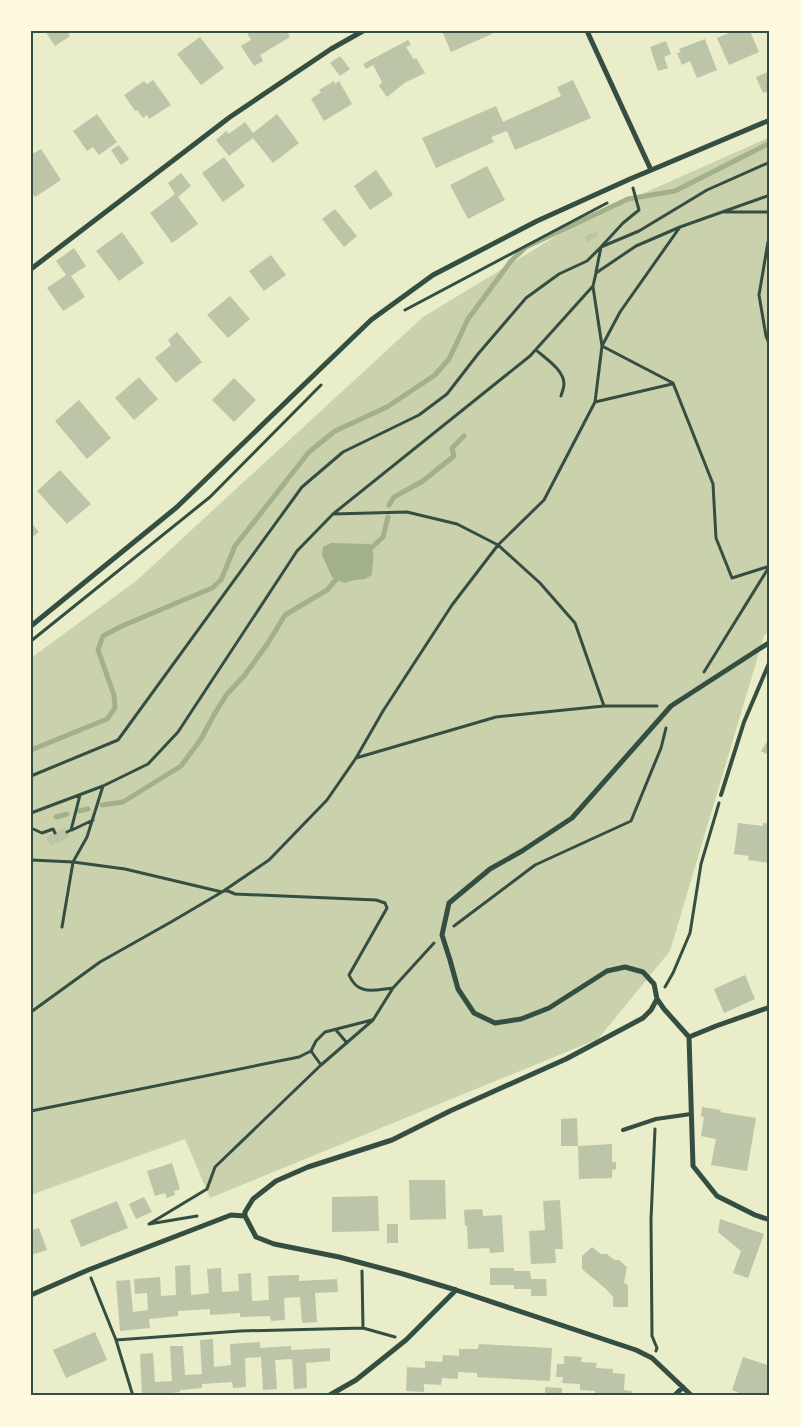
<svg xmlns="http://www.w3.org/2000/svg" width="801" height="1427" viewBox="0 0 801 1427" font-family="Ubuntu,sans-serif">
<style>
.green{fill:#cad2ad}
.water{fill:#a3b18a}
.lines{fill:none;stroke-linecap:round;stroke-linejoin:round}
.stream{stroke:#a3b18a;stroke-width:5}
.building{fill:#bcc5a7}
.path{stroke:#344e41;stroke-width:3}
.service{stroke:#344e41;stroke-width:4}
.minor{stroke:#344e41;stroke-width:5}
.neatline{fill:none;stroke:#344e41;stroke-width:2}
</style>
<rect width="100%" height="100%" fill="#e9edc9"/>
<!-- green -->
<path class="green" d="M770 137V630L764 636 670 951 598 1039 210 1198 185 1139 31 1195V658L136 581 423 317 581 221Z"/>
<!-- water -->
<path class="water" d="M331 543 370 544C376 552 372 565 372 575L365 579 355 580 344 583 332 577 322 555 323 547Z"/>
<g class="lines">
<!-- stream -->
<path class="stream" d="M389 505 394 497 423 481 454 456 452 448 464 436
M369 550 383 537 388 517
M31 750 107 719 115 708 114 695 98 650 103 636 122 626 212 588 221 580 235 546 309 452 335 431 387 407 435 375 449 359 468 319 511 261 526 247 628 199 675 191 770 143
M102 805 123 802 181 766 201 739 215 713 227 694 244 676 268 643 285 615 327 590 340 575
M79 811 88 809
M56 817 67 814"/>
</g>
<!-- building -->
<path class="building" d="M45 31H67L70 36 55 46Z
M246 31H287L290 37 260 55 263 61 254 66 241 46 251 40Z
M442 31H491L492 34 451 52Z
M734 31H750L759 52 729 65 717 38Z
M200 37 224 68 201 85 177 54Z
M705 39 717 70 697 78 690 61 682 65 677 53 681 52 679 49Z
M408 40 411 45 406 47 414 60 416 58 425 73 406 82 387 97 379 86 382 82 373 65 366 69 363 64Z
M666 41 671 54 664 57 668 68 658 71 650 47Z
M340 56 350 69 340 76 330 63Z
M770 71V91L763 93 756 77Z
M153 80 171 105 149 119 147 115 143 118 137 110 135 111 124 95 144 81 147 84Z
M573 80 591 118 515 150 507 131 491 137 494 142 436 168 422 138 496 106 503 122 561 96 557 87Z
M334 81 335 84 339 81 352 104 324 121 311 99 321 92 319 90Z
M97 114 117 142 99 155 93 147 87 151 73 131Z
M277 114 299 143 273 163 253 138 229 156 216 140 226 131 229 134 245 122 253 133Z
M119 145 129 159 121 165 111 150Z
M41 149 61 180 35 197 31 191V155Z
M224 157 245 186 223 202 202 173Z
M487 166 505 200 468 219 450 185Z
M376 170 393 195 370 210 354 186Z
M181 173 191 186 178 197 198 224 172 243 150 213 175 194 168 183Z
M335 209 357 236 344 247 322 219Z
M596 231 598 236 587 242 584 237Z
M122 232 144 263 119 281 96 251Z
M74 248 86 266 71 276 85 297 63 311 47 288 66 275 56 261Z
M271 255 286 275 264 291 249 271Z
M230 296 250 319 228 338 207 315Z
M177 332 202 362 176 383 155 358 171 345 168 340Z
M139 377 158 399 134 420 115 398Z
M234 378 256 400 234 422 212 400Z
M79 400 111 438 87 459 55 421Z
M60 470 91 504 67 524 37 491Z
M31 523 39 532 31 538Z
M770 737V756L761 751Z
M738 823 763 826V823L770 824V863L748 860 749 856 734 854Z
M65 828 69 837 51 846 46 837Z
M745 975 755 999 724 1013 714 989Z
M702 1107 721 1110 720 1112 756 1118 747 1171 711 1165 716 1139 701 1136 704 1117 701 1116Z
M577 1118 578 1146H561V1119Z
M612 1144V1162H616V1169L612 1170V1178L579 1179 578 1146Z
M172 1163 180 1189 174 1191 175 1195 167 1198 165 1193 155 1196 147 1171Z
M409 1180H445L446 1219 410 1220Z
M378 1196 379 1231 332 1232V1197Z
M144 1197 152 1212 136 1219 129 1204Z
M560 1200 563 1249H555L556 1263 531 1264 529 1231 545 1230 543 1201Z
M117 1201 128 1228 81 1247 70 1220Z
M482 1209 483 1216 502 1215 504 1252 490 1253 489 1248 468 1249 467 1226H465L464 1210Z
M720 1219 764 1234 748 1278 733 1273 741 1251 718 1232Z
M387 1224H398V1243H387Z
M39 1228 47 1250 31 1255V1230Z
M592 1247 601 1254H607L614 1260H619L627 1267 624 1283 628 1285V1307H613V1297L606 1289 582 1269V1256Z
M190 1265 191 1295 209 1293 207 1269 221 1268 222 1292 239 1291 238 1274 251 1273 252 1301 269 1300 268 1276 299 1275V1281L337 1279 338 1292 315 1293 317 1322 302 1323 300 1297 284 1298 285 1320 271 1321 270 1316 240 1317V1313L210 1315V1309L178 1311V1316L149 1319 150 1328 120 1331 116 1281 130 1280 133 1312 148 1310 147 1293 135 1294 134 1279 160 1277 161 1296 176 1295 175 1266Z
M490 1268H514V1271H530L531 1279H546L547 1296H531V1289H514V1285H490Z
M95 1332 107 1360 66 1378 53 1350Z
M213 1339 214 1367 231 1365 230 1344 260 1342V1348L291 1346V1350L330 1348V1361L306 1363 307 1388 294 1389 292 1359 275 1360 277 1389 263 1390 261 1357 245 1358 246 1387 233 1388 232 1382 202 1384V1388L180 1390V1392L172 1393 173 1396H142L140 1354 153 1353 155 1382 172 1381 170 1346H183L185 1375 202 1374 200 1340Z
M479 1344 552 1348 550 1381 477 1377V1373L458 1372V1379L442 1378 441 1385 424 1384V1392L406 1391 407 1367 425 1368V1361L442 1362 443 1355 459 1356V1349H478Z
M564 1356 582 1357 581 1362 597 1363 596 1368 613 1369V1373L625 1374 624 1390 632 1391 631 1396 595 1395V1391L580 1390V1384L562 1383 563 1377H556L557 1364H564Z
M743 1357 770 1366V1396H747L732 1390Z
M545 1387 562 1388V1396H545Z"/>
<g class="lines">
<!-- path -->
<path class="path" d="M725 212H770
M770 239 768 242 759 295 766 336 770 346
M596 272 601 247 623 223 639 210 633 188
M593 287 602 346 673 383 713 484 716 538 732 578 770 566
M405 310 607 203
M536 350C545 358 564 370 564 384 564 388 562 392 561 396
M595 402 672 384
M333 514 407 512 457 524 498 545 540 583 575 623 604 706
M31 641 210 497 321 385
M704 672 769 567
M356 758 496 717 604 706H657
M31 776 118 740 302 487 343 452 419 415 447 394 478 354 526 298 559 274 587 261 601 247 639 231 707 190 770 162
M31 813 103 786 148 764 178 732 297 551 333 514 530 356 593 286 596 273 636 246 680 227 770 195
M31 828 42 833 53 829 55 833
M72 830 93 820
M67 832 71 830 80 795
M31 860 73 862 125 869 222 892
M225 891H228L235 894 376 900 385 903 387 908 349 975C358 996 374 990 393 988
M454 926 535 865 631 821 661 748 666 728
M62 927 73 862 87 837 103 786
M665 987 673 973 690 933 701 864 719 803
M31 1012 100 962 171 922 222 892 269 860 327 800 356 758 383 711 452 605 498 545 544 500 595 402 602 346 620 312 680 227
M336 1030 347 1043
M311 1051 321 1065
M31 1111 299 1057 311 1051 316 1041 325 1032 372 1020
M655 1129 651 1219 652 1336 657 1348 656 1351
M197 1216 149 1224 207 1189 215 1167 321 1065 373 1020 393 988 434 943
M362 1271 363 1328
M91 1278 116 1340 133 1396
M116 1340 240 1331 363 1328 395 1337"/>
<!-- service -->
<path class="service" d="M721 795 744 722 770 661
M623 1130 656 1119 691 1114"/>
<!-- minor -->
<path class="minor" d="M587 31 651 170
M31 269 230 117 331 49 363 31
M31 626 177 507 371 320 433 275 537 221 630 179 770 120
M657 999 664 1009 689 1037 693 1166 717 1196 755 1215 770 1220
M689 1037 716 1026 770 1007
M31 1295 88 1270 231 1215 245 1216
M328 1396 356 1380 406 1340 456 1290
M674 1396 683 1387
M692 1396 652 1358 636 1350 456 1290 403 1274 339 1257 274 1244 256 1237 245 1216V1212L253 1199 276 1181 308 1167 392 1140 450 1111 566 1059 643 1018 651 1010 657 999 654 984 643 972 625 967 607 971 549 1008 521 1019 495 1023 474 1013 458 989 450 960 442 935 449 903 490 869 522 851 572 818 671 706 770 642"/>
</g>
<!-- border -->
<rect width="801" height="1427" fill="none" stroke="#fefae0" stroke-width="65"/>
<rect x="32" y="32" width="736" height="1362" class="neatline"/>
</svg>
